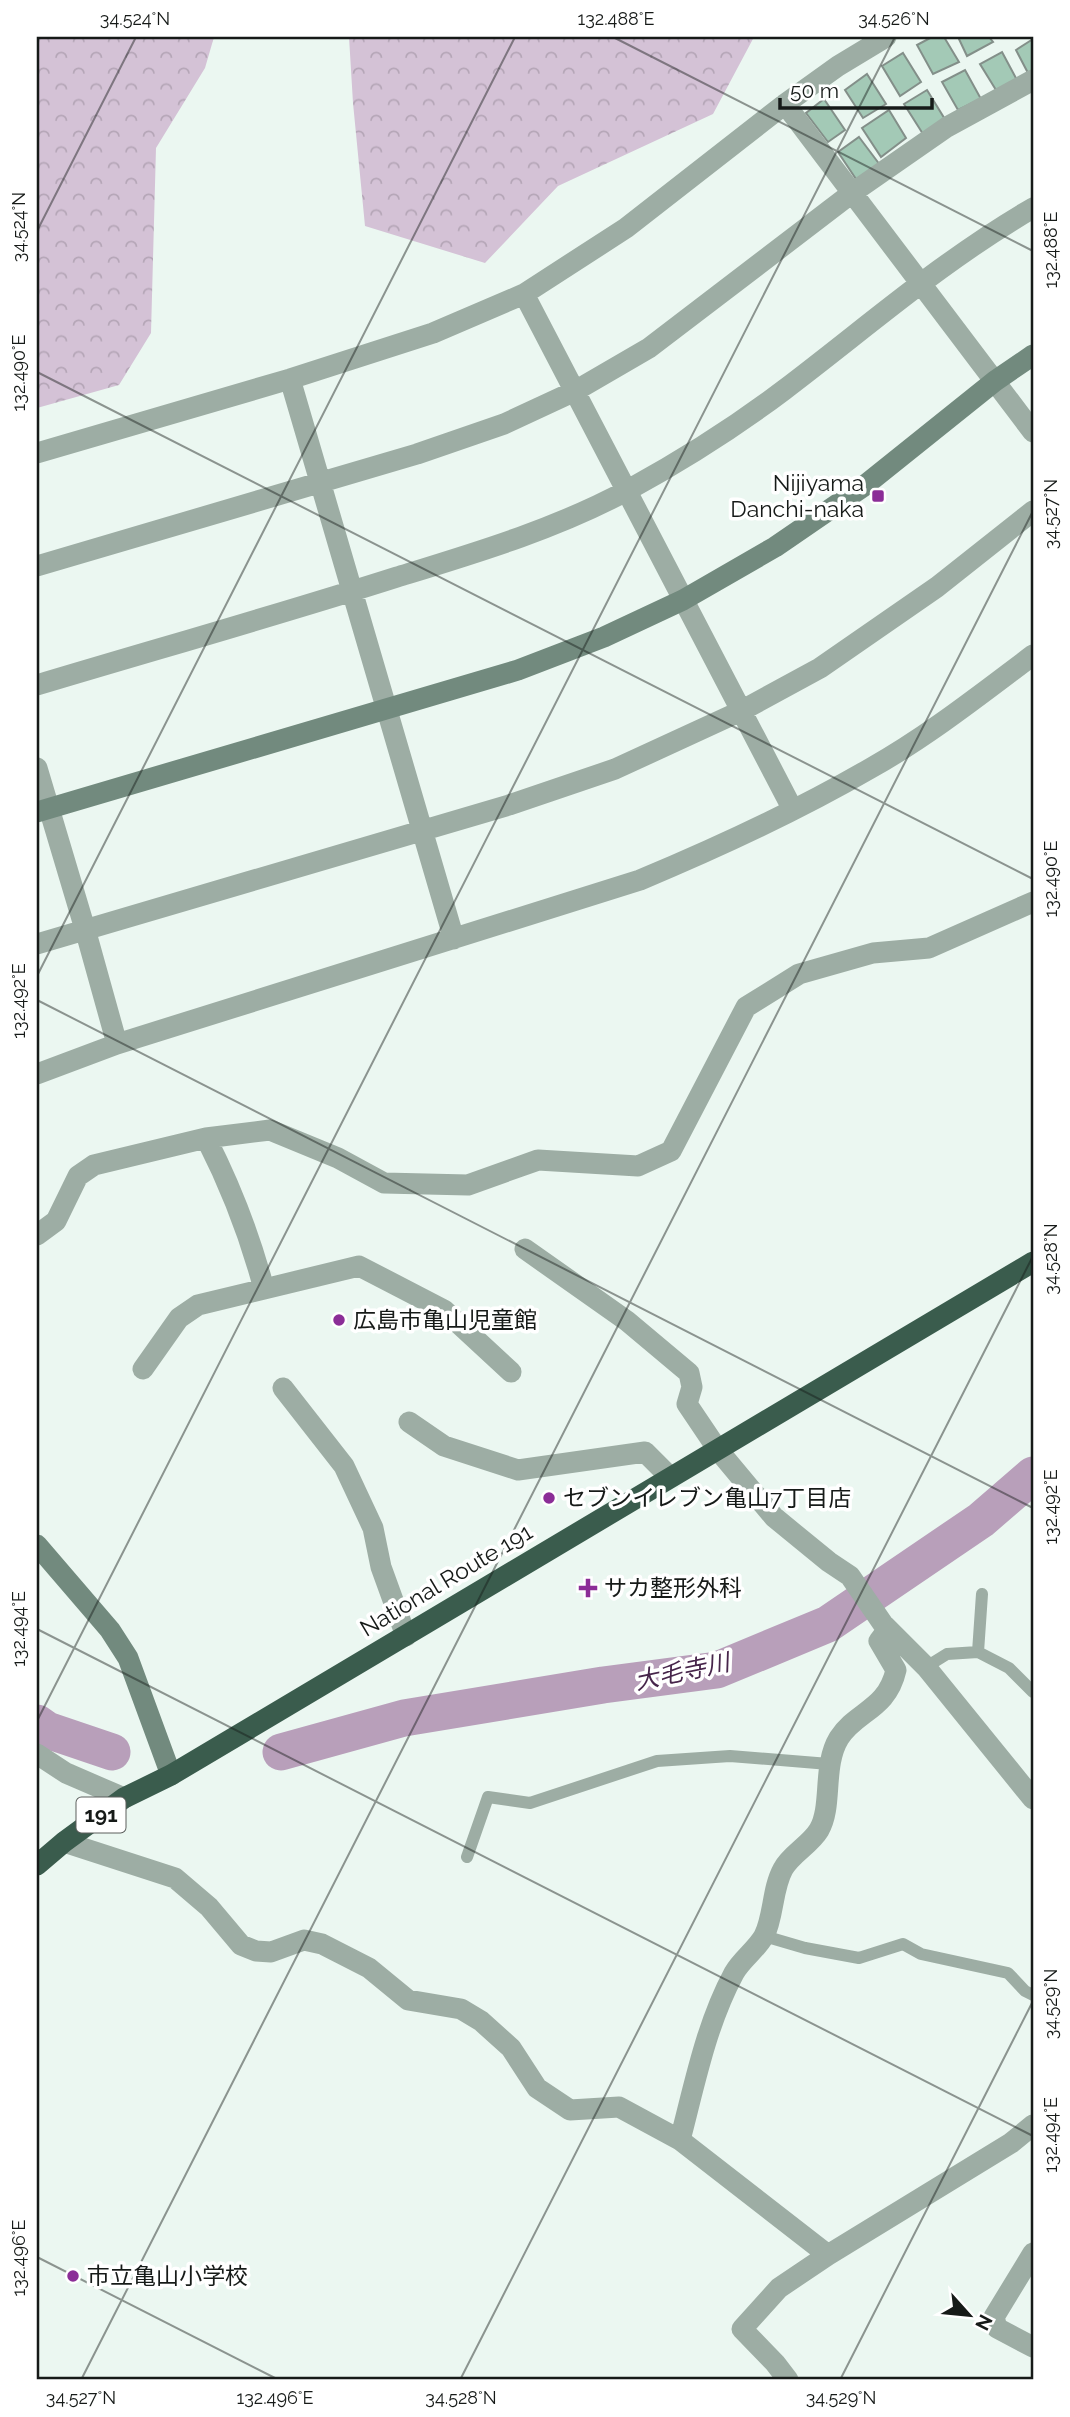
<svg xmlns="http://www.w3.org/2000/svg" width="1070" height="2417" viewBox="0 0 1070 2417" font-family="Raleway,'Noto Sans JP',sans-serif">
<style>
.forest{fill:url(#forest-crowns)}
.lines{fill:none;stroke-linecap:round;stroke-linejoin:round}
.river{stroke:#b89fba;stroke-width:37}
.building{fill:#a3c9b6;stroke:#838f89;stroke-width:2}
.lane{stroke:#9dada4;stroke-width:12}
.street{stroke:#9dada4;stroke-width:21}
.secondary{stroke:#728a7e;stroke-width:21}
.highway{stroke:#3a5c4d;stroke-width:21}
.ticks{fill:none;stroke:#161a18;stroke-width:2;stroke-opacity:0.45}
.poi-dot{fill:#8b2d97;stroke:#fff;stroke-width:2.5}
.labels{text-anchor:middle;stroke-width:7;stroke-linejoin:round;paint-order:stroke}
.shield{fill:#fff;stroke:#5c5f5d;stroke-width:2}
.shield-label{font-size:21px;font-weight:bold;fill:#161a18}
.poi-label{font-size:23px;fill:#161a18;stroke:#fff;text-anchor:start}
.street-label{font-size:23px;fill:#161a18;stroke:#fff}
.water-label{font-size:24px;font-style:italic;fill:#47254b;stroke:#fff}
.neatline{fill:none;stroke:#161a18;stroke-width:2.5}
.ticks-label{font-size:18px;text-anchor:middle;fill:#161a18}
</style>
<defs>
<pattern id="forest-crowns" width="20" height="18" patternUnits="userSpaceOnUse" patternTransform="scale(1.75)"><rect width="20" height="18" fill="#d4c2d6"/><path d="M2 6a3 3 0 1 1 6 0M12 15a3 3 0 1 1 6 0" fill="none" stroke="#b5a6b7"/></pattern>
</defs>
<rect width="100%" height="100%" fill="#ebf7f1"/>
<!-- forest -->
<path class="forest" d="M37 37H214L205 68 156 148 151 333 119 385 37 408Z
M349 37H754L713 114 558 186 485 263 365 226 353 103Z"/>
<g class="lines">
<!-- river -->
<path class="river" d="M37 1723 47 1730 112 1752
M281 1752 404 1718 603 1685 717 1670 828 1624 981 1520 1033 1475"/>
</g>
<!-- building -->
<path class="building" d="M932 37H944L959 62 933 74 917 45Z
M958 37H989L993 42 967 56Z
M1033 39V70L1028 73 1016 50Z
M1002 52 1017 80 996 90 980 64Z
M903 53 921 82 900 96 882 66Z
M965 70 981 99 958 110 942 82Z
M867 74 886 104 863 118 845 90Z
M927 90 946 121 923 134 904 104Z
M824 99 845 130 828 142 806 113Z
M889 110 906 138 881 157 862 128Z
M859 137 880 165 858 182 838 152Z"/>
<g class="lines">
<!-- lane -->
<path class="lane" d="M978 1652 982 1594
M926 1667 947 1654 978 1652 1009 1668 1033 1692
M467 1857 488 1797 530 1803 657 1761 730 1756 829 1764
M764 1936 805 1948 859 1958 903 1944 921 1954 1008 1973 1025 1991 1033 1995"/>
<!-- street -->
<path class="street" d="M785 104 1033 432
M524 294 793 810
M290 379 454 939
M37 453 290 379 433 333 524 294 626 228 785 104 838 66 886 37
M37 566 417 454 504 424 575 391 649 348 852 193 947 127 1033 80
M37 685C157 649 278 615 397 577 475 553 556 529 628 490 681 461 735 427 784 390 866 328 943 260 1033 208
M37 768 85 929 117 1044
M37 944 509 805 615 769 741 711 820 668 937 587 1033 511
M37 1074 117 1044 640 880C719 847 797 811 871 768 928 736 981 694 1033 655
M206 1138C231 1187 250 1236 264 1289
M37 1235 56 1221 78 1176 94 1165 206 1138 270 1130 338 1158 384 1183 468 1185 538 1160 638 1166 671 1151 746 1007 799 974 873 953 929 948 1033 902
M525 1249 627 1321 689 1373 692 1387 687 1404 718 1450 774 1517 829 1562 850 1576 883 1624 926 1667 1033 1799
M143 1369 179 1318 198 1305 359 1266 444 1310 511 1372
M283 1388 344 1466 373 1528 381 1567 406 1636
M409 1422 444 1446 518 1470 645 1452 670 1477
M37 1754 66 1773 124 1798
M64 1842 175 1878 209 1907 241 1945 256 1951 271 1952 304 1940 322 1944 369 1968 408 2000 461 2009 481 2021 511 2048 537 2088 570 2110 619 2107 680 2140 828 2255
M680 2140C695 2083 706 2025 734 1973 742 1959 756 1950 764 1936 774 1916 772 1889 783 1869 791 1854 810 1845 819 1830 833 1806 822 1766 839 1738 856 1711 887 1710 896 1670L879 1641 888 1629
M1033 2253 994 2317 997 2328 1033 2347
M788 2380 775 2363 742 2329 779 2288 828 2255 1011 2143 1033 2125"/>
<!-- secondary -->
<path class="secondary" d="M37 812 518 670 604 637 683 600 775 547 864 486 995 381 1033 355
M37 1545 110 1630 128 1658 171 1775"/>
<!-- highway -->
<path class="highway" d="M37 1865 64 1842 124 1798 171 1775 1033 1262"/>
</g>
<!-- ticks -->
<path class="ticks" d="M613 37 1033 251M37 231 136 37M37 372 1033 879M37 976 515 37M37 1000 1033 1508M37 1629 1033 2136M37 1721 895 37M37 2257 279 2380M81 2380 1033 511M460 2380 1033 1256M840 2380 1033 2001"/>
<!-- markers -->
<g class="poi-dot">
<rect x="871" y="489" width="14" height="14" rx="3.5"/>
<circle cx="339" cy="1320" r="7"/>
<circle cx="549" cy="1498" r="7"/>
<path d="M584.5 1577.5h7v7h7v7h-7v7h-7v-7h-7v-7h7z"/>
<circle cx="73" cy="2276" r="7"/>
</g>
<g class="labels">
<!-- shield labels -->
<rect class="shield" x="76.5" y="1797.5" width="49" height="35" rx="5"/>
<g class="shield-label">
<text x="101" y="1822">191</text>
</g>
<!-- poi labels -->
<g class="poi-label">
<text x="864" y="491" text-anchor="end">Nijiyama<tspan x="864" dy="26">Danchi-naka</tspan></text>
<text x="353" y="1328">広島市亀山児童館</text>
<text x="563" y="1506">セブンイレブン亀山7丁目店</text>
<text x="604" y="1596">サカ整形外科</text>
<text x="87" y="2284">市立亀山小学校</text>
</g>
<!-- street labels -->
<g class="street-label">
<text transform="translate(446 1580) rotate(-31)" y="8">National Route 191</text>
</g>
<!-- water labels -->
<g class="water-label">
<text transform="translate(682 1672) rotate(-12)" y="8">大毛寺川</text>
</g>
</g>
<!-- border -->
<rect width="1070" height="2417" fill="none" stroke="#ffffff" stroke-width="77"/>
<!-- north arrow -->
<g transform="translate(969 2315) rotate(117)" stroke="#ffffff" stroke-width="5" paint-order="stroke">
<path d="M0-5L12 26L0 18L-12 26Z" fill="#161a18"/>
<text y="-10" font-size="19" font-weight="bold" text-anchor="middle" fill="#161a18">N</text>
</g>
<!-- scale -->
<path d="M780 98v10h152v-10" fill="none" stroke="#161a18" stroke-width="3.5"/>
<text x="790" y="98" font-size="21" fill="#161a18" stroke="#ffffff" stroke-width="5" paint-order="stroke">50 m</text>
<rect x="38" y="38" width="994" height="2340" class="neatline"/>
<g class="ticks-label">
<text x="135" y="25">34.524°N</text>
<text x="616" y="25">132.488°E</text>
<text x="894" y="25">34.526°N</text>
<text transform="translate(19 227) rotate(-90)" y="6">34.524°N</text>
<text transform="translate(1051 250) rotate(-90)" y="6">132.488°E</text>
<text transform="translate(19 373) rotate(-90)" y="6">132.490°E</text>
<text transform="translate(1051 514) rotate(-90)" y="6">34.527°N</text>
<text transform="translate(1051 879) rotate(-90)" y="6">132.490°E</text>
<text transform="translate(19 1001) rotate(-90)" y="6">132.492°E</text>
<text transform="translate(1051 1259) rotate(-90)" y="6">34.528°N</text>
<text transform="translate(1051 1507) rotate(-90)" y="6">132.492°E</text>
<text transform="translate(19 1629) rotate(-90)" y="6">132.494°E</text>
<text transform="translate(1051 2004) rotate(-90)" y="6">34.529°N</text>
<text transform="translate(1051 2135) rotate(-90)" y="6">132.494°E</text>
<text transform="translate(19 2258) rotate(-90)" y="6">132.496°E</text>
<text x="81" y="2404">34.527°N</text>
<text x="275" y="2404">132.496°E</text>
<text x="461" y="2404">34.528°N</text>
<text x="841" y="2404">34.529°N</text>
</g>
</svg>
